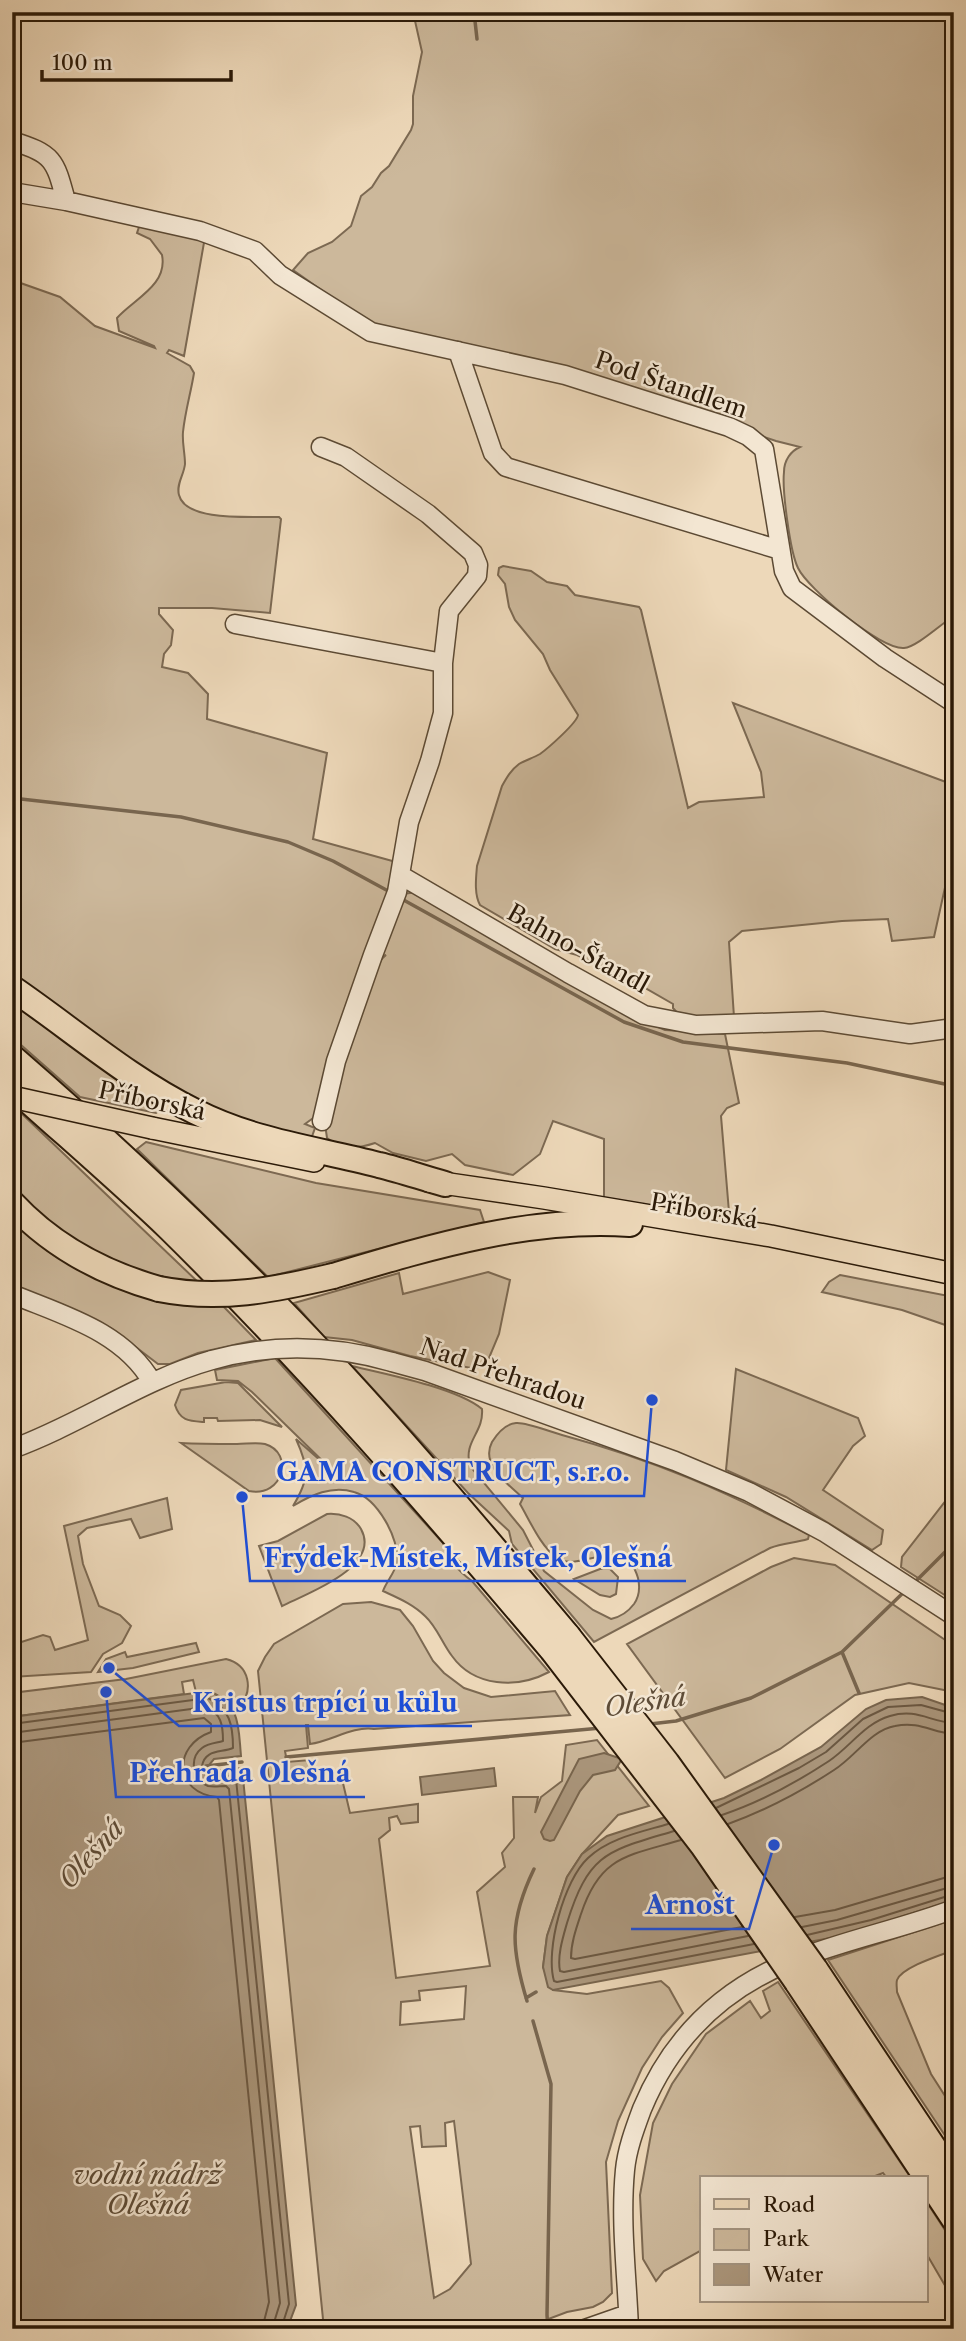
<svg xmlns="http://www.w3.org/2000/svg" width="966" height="2341" viewBox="0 0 966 2341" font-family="'Libre Caslon Text',serif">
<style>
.green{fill:#ccb89b;stroke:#7c6952;stroke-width:2;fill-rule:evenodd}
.water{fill:#ab977d;stroke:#78654e;stroke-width:2}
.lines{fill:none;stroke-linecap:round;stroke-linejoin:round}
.shore{stroke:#6b5842;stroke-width:2}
.stream{stroke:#78654e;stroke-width:3.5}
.minor-casing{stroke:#5c4a34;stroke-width:21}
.major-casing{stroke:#2b1a08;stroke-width:24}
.highway-casing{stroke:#2b1a08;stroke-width:28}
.minor{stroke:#f3e6d2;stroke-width:18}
.major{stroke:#edd8b9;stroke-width:21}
.highway{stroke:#edd8b9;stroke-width:24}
.minor-bridge-casing{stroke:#5c4a34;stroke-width:21;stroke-linecap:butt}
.major-bridge-casing{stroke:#2b1a08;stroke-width:24;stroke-linecap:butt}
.highway-bridge-casing{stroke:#2b1a08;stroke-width:28;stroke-linecap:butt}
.minor-bridge{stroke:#f3e6d2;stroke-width:18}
.major-bridge{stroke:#edd8b9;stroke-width:21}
.highway-bridge{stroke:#edd8b9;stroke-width:24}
.labels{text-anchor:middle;stroke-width:5;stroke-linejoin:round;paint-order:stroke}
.street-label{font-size:24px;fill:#2b1a08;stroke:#f3e6d2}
.water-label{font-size:26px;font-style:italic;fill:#5e4c37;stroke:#f3e6d2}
.leader{fill:none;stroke:#1d4ed8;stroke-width:2.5}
.callout-dot{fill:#1d4ed8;stroke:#f3e6d2;stroke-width:2.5}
.callout-label{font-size:26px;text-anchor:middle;font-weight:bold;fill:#1d4ed8;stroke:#f3e6d2;stroke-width:5;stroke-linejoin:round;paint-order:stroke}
</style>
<rect width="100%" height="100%" fill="#edd8b9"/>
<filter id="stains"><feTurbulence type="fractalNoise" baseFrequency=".00286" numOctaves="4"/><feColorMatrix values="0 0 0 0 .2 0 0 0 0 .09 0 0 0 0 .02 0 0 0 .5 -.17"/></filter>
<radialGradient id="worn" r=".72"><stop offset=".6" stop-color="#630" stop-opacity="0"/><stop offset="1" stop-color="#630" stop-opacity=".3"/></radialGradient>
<!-- green -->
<path class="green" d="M413 12H954V616C942 623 917 647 904 648 881 650 808 589 798 568 790 552 782 490 784 472 784 460 791 451 800 447L776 441 584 375 381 332 293 270 308 253 332 242 351 226 361 196 372 187 381 173 389 166 411 130 413 124V96L422 52Z
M140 224 205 237 184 356 169 350 167 353 190 366 194 373C191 392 185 412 183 432 182 443 185 453 185 464 184 475 176 484 179 495 186 523 256 516 279 517L281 519 270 613 212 608H159V614L173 630 171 645 164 654 162 667 188 673 208 694 207 719 327 753 313 839 396 862 392 890 316 1116 305 1124 315 1128 310 1142 225 1114 181 1094 115 1050 12 976V280L60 297 95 326 155 348 154 346 119 331 117 318C134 299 168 285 162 255L150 239 137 233Z
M503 566 531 571 547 582 567 586 575 595 639 607 641 610 688 808 699 802 764 797 761 772 733 703 954 785V847L934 937 892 941 888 919 842 921 742 931 729 942 734 1017 680 1016 673 1008V1004L645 988 577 955 555 949 480 905C474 894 476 878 477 866L502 786C507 777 511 770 519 764 526 760 533 758 540 754 547 749 577 723 578 715L550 670 543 654 515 620 509 607 505 584 498 575 499 568Z
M418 892 618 1010 665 1030 725 1034 739 1103 727 1108 721 1116 730 1224 604 1202V1139L553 1121 540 1154 513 1175 465 1165 452 1154 426 1161 393 1153 375 1143C357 1149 343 1150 327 1138L325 1124C335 1086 357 978 386 955L379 957 373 968V961L398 899 402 894Z
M12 1004 163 1108 156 1113 80 1097 12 1037Z
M12 1110 20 1112 199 1283C157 1277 112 1268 74 1245 54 1233 30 1207 12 1192Z
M146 1142 316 1183 480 1210 484 1222 268 1277 137 1149Z
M12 1221 52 1254 77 1269 120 1288 222 1305 256 1340 198 1353 170 1364H158L111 1328 12 1284Z
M488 1272 510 1280 499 1334 489 1358 476 1369 410 1356 352 1340 324 1337 294 1303 399 1273 403 1294Z
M840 1275 954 1297V1328L902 1310 822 1292 829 1282Z
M275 1358 443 1543C448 1560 458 1571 472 1581L549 1672C517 1689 474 1687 452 1656 442 1643 437 1627 425 1616 413 1604 398 1598 383 1591 386 1582 396 1571 397 1562 400 1539 377 1498 354 1492 332 1485 311 1495 293 1506 310 1478 309 1468 296 1439L338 1476 252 1392 238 1381 217 1380 215 1370Z
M352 1366C386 1374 457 1388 482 1409 484 1433 463 1441 470 1466L523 1530 544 1571 593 1610 611 1619C620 1617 628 1612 634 1604 639 1597 640 1587 638 1578 624 1530 581 1574 557 1558 541 1547 530 1521 520 1504L523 1498C508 1484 480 1465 492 1442 497 1434 505 1424 516 1423 527 1422 550 1432 562 1435 651 1459 728 1492 809 1535L808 1539C795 1543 783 1543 770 1548L594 1642 512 1544 509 1531 468 1493Z
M736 1369 858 1418 865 1436 853 1446 823 1490 883 1530 881 1544 872 1550 786 1497 726 1470Z
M226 1382 238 1383 282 1427 260 1420 218 1421 217 1418H204V1422C189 1421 180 1421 175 1405L181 1390Z
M181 1443C199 1444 218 1444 237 1444 246 1444 256 1442 265 1444 295 1453 283 1498 249 1491Z
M954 1490V1601L901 1567 902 1557Z
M167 1498 172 1529 140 1538 131 1519 87 1528 78 1536 83 1564 99 1606 120 1615 131 1626 122 1643 103 1654 91 1672 12 1677V1645L43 1635 50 1637 55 1650 88 1640 64 1526Z
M327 1514C340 1513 354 1517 361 1529 382 1567 306 1594 282 1606L259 1546 278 1541Z
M794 1558 835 1565 954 1646V1692L909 1683 855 1695 780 1749 725 1778 627 1644 771 1567Z
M600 1569H610L618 1577 616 1594 610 1597 600 1595 574 1579Z
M371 1602 400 1610 413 1626 433 1661 444 1673 464 1688 491 1697 555 1691 570 1715 374 1729C352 1726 332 1741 310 1744L308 1725H306L308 1748 285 1751 287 1762 310 1760 311 1772 300 1774V1776L316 1775 342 1779 350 1813 418 1804V1822L401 1824 397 1816 389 1818 390 1830 379 1839 396 1978 490 1966 477 1892 505 1867 502 1853 514 1838 513 1797H538L535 1813 541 1797 562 1781 566 1745 597 1740 649 1806 618 1815 582 1854 567 1877 547 1936 543 1967 553 1990 587 1994 661 1981 669 1988 683 2013 662 2037 642 2068 618 2121 606 2162 612 2293 603 2302 593 2307 567 2312 522 2329H324L258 1671 265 1657 274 1644 343 1604ZM466 1986 464 2019 400 2025 401 2002 420 2000 419 1991ZM454 2121 471 2264 450 2289 434 2298 410 2127 420 2126 422 2147 446 2146 445 2123Z
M196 1643 199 1652 133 1668 98 1672 106 1659 125 1652 127 1657Z
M226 1659C250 1665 254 1690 239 1708L233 1709C221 1696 213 1690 196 1692L193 1680 182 1682 184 1694 12 1717V1693L126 1679Z
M954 1919V1950C941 1955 902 1967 897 1980 896 1983 897 1988 897 1992L931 2074 954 2110V2149L828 1960Z
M778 1982 911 2178H887L883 2173 870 2178H702V2250L664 2271 656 2281 643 2259 640 2195 653 2123 672 2084 706 2034 750 2001 761 2018 770 2011 763 1991Z
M926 2201 954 2244V2301L926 2253Z"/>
<!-- water -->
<path class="water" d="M210 1691C241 1707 238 1724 241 1756L214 1759 209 1765 212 1770 216 1771 242 1768 296 2305 287 2329H12V1717Z
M922 1697 954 1708V1900L841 1936 553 1990 548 1987 543 1967 547 1936 567 1877 582 1854 607 1836 724 1798 761 1780 821 1747 866 1709 886 1700Z
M604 1753 622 1759 615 1770 593 1775 580 1791 554 1840 550 1841 544 1839 541 1832 579 1759Z
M494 1768 496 1786 422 1795 420 1777Z"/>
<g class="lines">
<!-- shore -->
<path class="shore" d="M12 1724 208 1698C230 1708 233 1726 233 1748 221 1753 205 1749 202 1766L210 1777 233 1776 236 1779 289 2304 281 2329
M12 1733 206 1707C221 1713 223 1725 223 1741 217 1743 208 1743 202 1748 189 1758 192 1780 208 1786 214 1787 220 1786 226 1786L229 1789 280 2303 272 2329
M12 1743 204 1718 211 1724V1732C172 1746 174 1793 217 1797L219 1800 269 2302 262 2329
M716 1808 799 1768 826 1752 863 1719 888 1707 921 1705 954 1714
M722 1815C758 1803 797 1782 829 1761 850 1747 865 1723 890 1716 917 1708 930 1722 954 1723
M668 1824C641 1832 609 1838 588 1858 564 1880 545 1950 554 1981L557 1982 754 1944
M728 1824C764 1811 802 1791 834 1770 855 1757 871 1730 895 1726 921 1721 932 1733 954 1734
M674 1831C608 1851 589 1852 567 1923 563 1937 557 1956 560 1971L564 1972 748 1936
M681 1840C627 1856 600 1856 581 1914 576 1929 571 1943 571 1958L575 1959 742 1927
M795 1917 835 1910 954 1875
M802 1927 837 1920 954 1886
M807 1935 871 1920 954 1894"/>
<!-- stream -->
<path class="stream" d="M474 12 477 39
M12 798 181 817 288 842 333 861 390 892
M400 898 624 1022 683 1042 847 1063 954 1086
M913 1584 954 1543
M842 1652 859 1693
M650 1724 676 1721 751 1698 842 1652 905 1591
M286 1757 601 1728
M206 1766 242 1762
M526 1998 536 1992
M527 2001C511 1948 509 1921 534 1869
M533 2021 551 2084 547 2315 548 2329"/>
<defs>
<path id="minor" d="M12 141C54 154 55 160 66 201
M12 192 66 201 200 231 255 251 280 275 371 332 565 375 729 427 748 436 764 449 784 571 792 588 885 658 954 703
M458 351 493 453 506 467 780 550
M321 447 346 457 428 514 473 553 478 565 477 576 449 611 443 663V713L430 761 409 822 397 892 373 955 336 1061 322 1121
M235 624 443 663
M400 875 568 973 644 1015 696 1025 822 1021 910 1034 954 1028
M12 1294C62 1315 123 1331 152 1382
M392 1362 425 1371 675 1461 749 1492 824 1532 954 1616
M12 1449C81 1424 141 1380 212 1360
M585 2329 628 2314
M629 2329C627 2276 620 2222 625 2170 627 2149 635 2128 642 2109 671 2039 722 1989 792 1961 844 1940 901 1929 954 1909"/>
<path id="major" d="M152 1128 314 1161
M429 1181 544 1198 771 1236 954 1274"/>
<path id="highway" d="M12 988C72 1029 129 1079 194 1111 255 1142 314 1148 379 1165 401 1170 423 1178 445 1184
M12 1057C103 1136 190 1217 274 1303 378 1409 473 1523 568 1636
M12 1086C65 1134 119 1180 170 1229 305 1362 429 1505 552 1650
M12 1203C52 1246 102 1273 159 1289
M333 1276C430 1247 528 1217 630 1224
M815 1969 954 2178
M797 1982 954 2219"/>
</defs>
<!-- minor casing -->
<use href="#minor" class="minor-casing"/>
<!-- major casing -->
<use href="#major" class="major-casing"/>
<!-- highway casing -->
<use href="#highway" class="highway-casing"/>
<!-- minor -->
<use href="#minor" class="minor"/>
<!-- major -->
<use href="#major" class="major"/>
<!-- highway -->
<use href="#highway" class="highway"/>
<defs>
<path id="minor-bridge" d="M212 1360C273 1343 332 1345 392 1362"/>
<path id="major-bridge" d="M12 1097 152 1128"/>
<path id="highway-bridge" d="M159 1289C219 1301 274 1290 333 1276
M568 1636 667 1763 815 1969
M552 1650 703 1846 797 1982"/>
</defs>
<!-- minor-bridge casing -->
<use href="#minor-bridge" class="minor-bridge-casing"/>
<!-- major-bridge casing -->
<use href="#major-bridge" class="major-bridge-casing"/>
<!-- highway-bridge casing -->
<use href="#highway-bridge" class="highway-bridge-casing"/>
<!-- minor-bridge -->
<use href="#minor-bridge" class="minor-bridge"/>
<!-- major-bridge -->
<use href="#major-bridge" class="major-bridge"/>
<!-- highway-bridge -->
<use href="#highway-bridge" class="highway-bridge"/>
</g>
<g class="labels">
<!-- street labels -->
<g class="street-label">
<text transform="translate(671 385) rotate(19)" y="8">Pod Štandlem</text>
<text transform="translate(578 949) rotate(29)" y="8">Bahno-Štandl</text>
<text transform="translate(152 1101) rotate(12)" y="8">Příborská</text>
<text transform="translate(704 1211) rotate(10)" y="8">Příborská</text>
<text transform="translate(503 1374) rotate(19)" y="8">Nad Přehradou</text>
</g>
<!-- water labels -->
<g class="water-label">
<text transform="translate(645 1702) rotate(-8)" y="9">Olešná</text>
<text transform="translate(91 1854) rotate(-48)" y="9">Olešná</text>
<text x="148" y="2184">vodní nádrž<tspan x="148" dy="30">Olešná</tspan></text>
</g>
</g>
<!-- callouts -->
<path class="leader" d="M652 1400L644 1496H262M242 1497L250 1581H686M109 1668L179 1726H472M106 1692L116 1797H365M774 1845L749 1929H631"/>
<g class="callout-dot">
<circle cx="652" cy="1400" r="7"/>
<circle cx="242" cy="1497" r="7"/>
<circle cx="109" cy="1668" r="7"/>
<circle cx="106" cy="1692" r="7"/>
<circle cx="774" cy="1845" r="7"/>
</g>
<g class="callout-label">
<text x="453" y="1481">GAMA CONSTRUCT, s.r.o.</text>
<text x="468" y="1567">Frýdek-Místek, Místek, Olešná</text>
<text x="325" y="1712">Kristus trpící u kůlu</text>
<text x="240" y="1782">Přehrada Olešná</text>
<text x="690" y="1914">Arnošt</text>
</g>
<!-- margin -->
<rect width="966" height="2341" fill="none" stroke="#edd8b9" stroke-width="42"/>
<rect x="14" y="14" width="938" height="2313" fill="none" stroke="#2b1a08" stroke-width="3.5"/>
<rect x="21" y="21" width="924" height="2299" fill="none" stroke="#2b1a08" stroke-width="2"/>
<!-- legend -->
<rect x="700" y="2176" width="228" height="126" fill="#f3e6d2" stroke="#a39481" stroke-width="2"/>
<rect x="714" y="2199" width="35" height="10" fill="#edd8b9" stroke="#a39481" stroke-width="2"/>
<text x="763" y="2212" font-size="21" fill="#2b1a08">Road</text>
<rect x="714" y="2229" width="35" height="21" fill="#ccb89b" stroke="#a39481" stroke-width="2"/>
<text x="763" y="2246" font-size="21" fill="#2b1a08">Park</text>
<rect x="714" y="2264" width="35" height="21" fill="#ab977d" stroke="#a39481" stroke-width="2"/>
<text x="763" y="2282" font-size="21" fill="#2b1a08">Water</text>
<!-- scale -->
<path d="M42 70v10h189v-10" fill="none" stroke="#2b1a08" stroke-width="3.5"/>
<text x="52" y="70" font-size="21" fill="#2b1a08" stroke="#f3e6d2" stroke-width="5" paint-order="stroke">100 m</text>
<rect width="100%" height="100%" filter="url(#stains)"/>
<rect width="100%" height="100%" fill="url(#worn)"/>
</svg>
